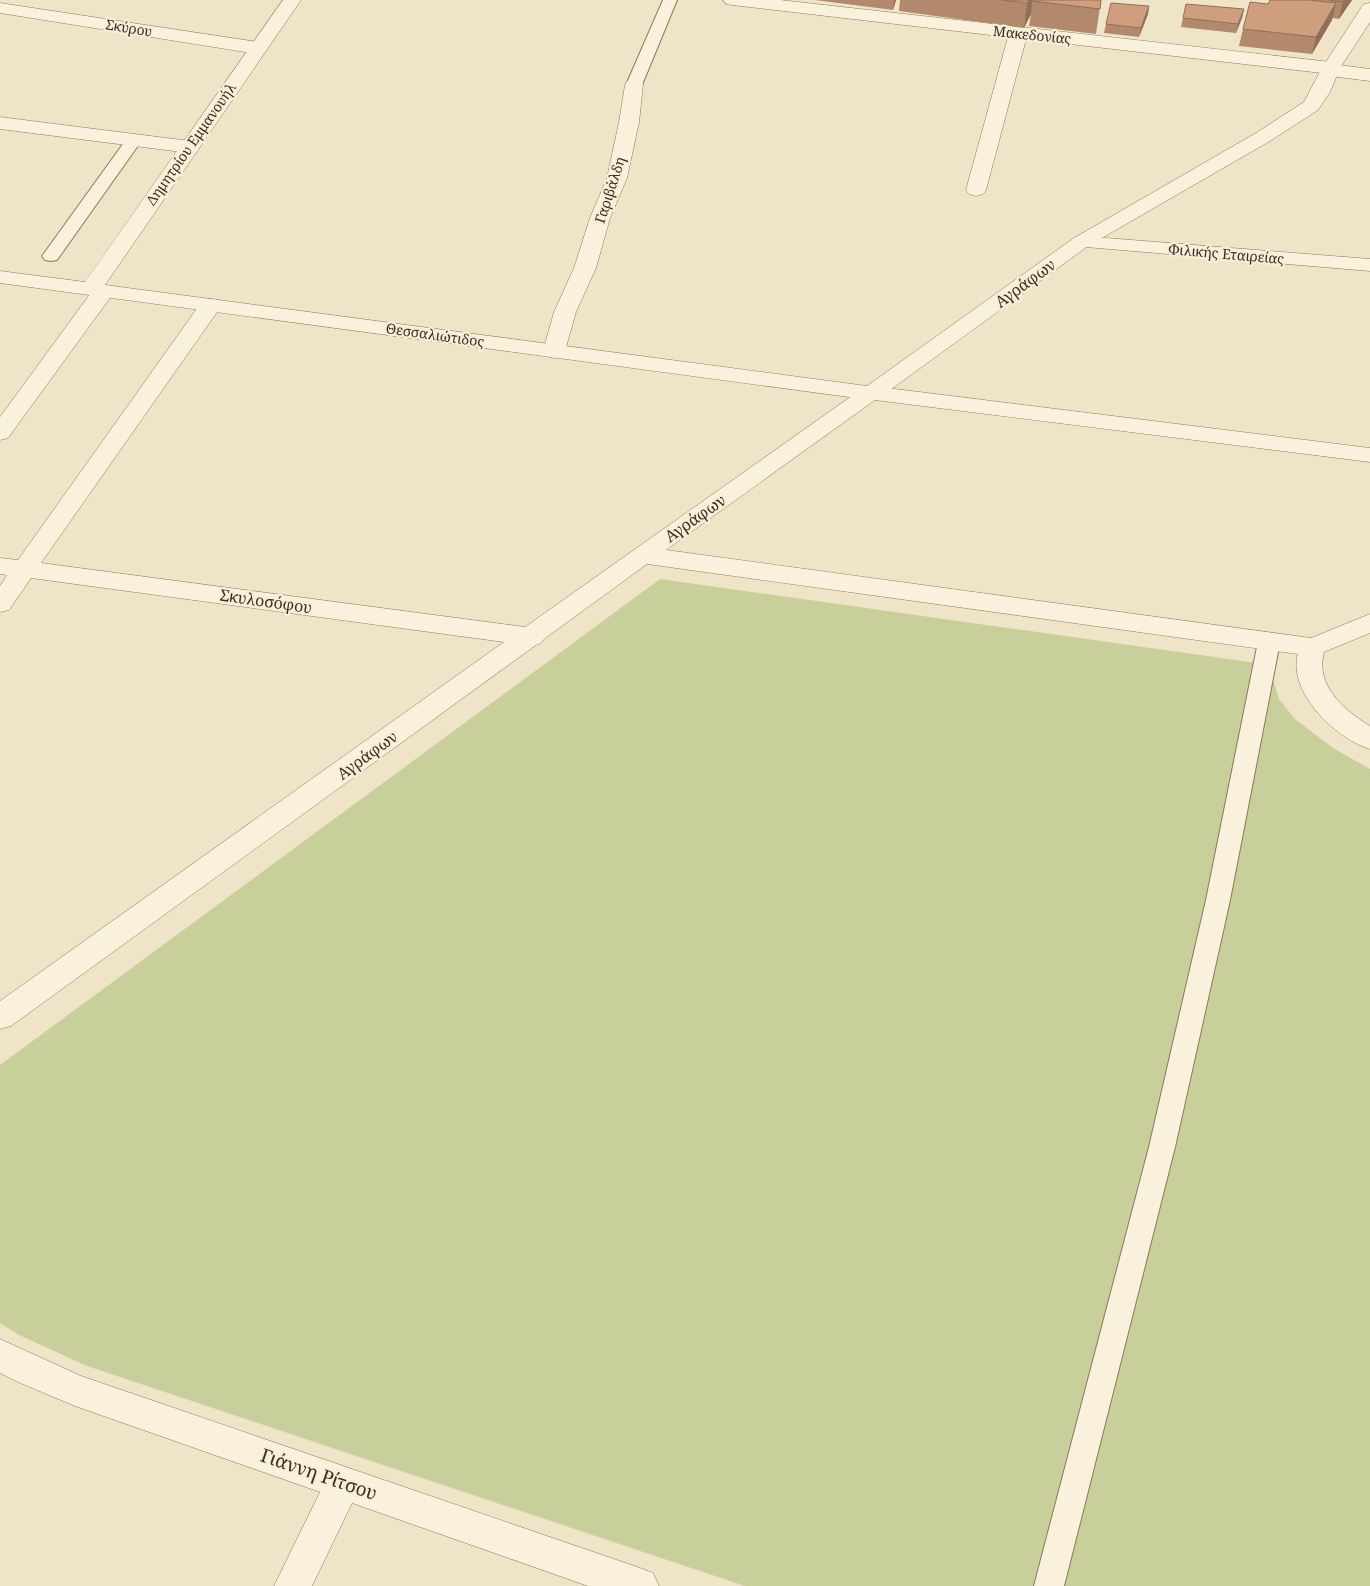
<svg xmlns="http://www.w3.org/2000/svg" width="1370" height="1586" viewBox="0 0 1370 1586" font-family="'Noto Serif',serif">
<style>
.green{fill:#c9cf9b}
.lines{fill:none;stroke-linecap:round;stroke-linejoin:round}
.service-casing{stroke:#8d765c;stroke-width:2}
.minor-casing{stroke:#8d765c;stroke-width:1}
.tertiary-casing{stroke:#8d765c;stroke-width:1}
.service{fill:#faf1dc;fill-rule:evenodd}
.minor{fill:#faf1dc;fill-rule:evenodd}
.tertiary{fill:#faf1dc;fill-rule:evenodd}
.wall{fill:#b2896c}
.shaded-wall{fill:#916f58}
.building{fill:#cf9f7d;stroke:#916f58}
.labels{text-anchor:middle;stroke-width:4.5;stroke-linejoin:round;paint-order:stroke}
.far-street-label{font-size:14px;fill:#3d2e20;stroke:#f7eed8}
.street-label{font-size:16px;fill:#3d2e20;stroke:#f7eed8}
.near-street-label{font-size:19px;fill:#3d2e20;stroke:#f7eed8}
</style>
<rect width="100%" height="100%" fill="#f0e4c8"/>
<!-- green -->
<path class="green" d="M660 579 1264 664 1273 679 1279 699 1295 719 1333 748 1370 769V1586H745L87 1366 19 1335 0 1323V1065Z"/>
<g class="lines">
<defs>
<path id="service" d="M663 0H677L642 85 639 88H629L626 85Z
M134 135 140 137 142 140 57 260 51 261 45 260 42 256 45 252 128 137Z
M1269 635 1276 637 1280 642 1230 900 1175 1147 1064 1586H1034L1149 1147 1206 900 1258 642 1262 637Z"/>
<path id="minor" d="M723 0H780L1331 62 1339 65 1370 69V81L1330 76 1322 73 1026 39 986 190 983 194 976 196 969 194 966 190 1008 37 732 5 726 4Z
M0 3 258 42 265 44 267 48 265 52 258 54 0 13Z
M634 79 641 81 643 85 639 122 627 178 610 218 596 268 576 312 565 351 562 356 554 358 546 356 543 351 554 312 574 268 590 218 607 178 619 122 625 85 627 81Z
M0 117 190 141 197 143 200 147 197 151 190 153 0 129Z
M1081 236 1370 259V271L1074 246 1071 242 1074 238Z
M104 285 112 286 115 291 8 438 0 440V417L96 286Z
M211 299 219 300 222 305 41 563 525 627 863 388 871 386 1370 448V462L875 400 666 550 1311 638 1370 614V633L1324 652C1315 686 1344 710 1370 726V749C1336 739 1287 692 1298 654L647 564 544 639 541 643 536 645 11 1026 0 1029V1001L504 642 31 578 9 610 0 612V586L7 575 0 574V558L18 560 203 300Z
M0 1339 81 1376 640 1568 653 1573 659 1586H588L352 1503 312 1586H274L320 1492 75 1406 18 1382 0 1373Z"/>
<path id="tertiary" d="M283 0H301L105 285 867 386 1074 238 1256 133 1304 102 1322 68 1361 8 1364 4 1370 3V22L1340 68 1330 92 1318 110 1270 141 1088 246 879 398 871 400 0 283V271L85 282Z"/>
</defs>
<!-- service casing -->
<use href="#service" class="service-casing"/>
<!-- minor casing -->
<use href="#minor" class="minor-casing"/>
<!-- tertiary casing -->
<use href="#tertiary" class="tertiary-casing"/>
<!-- service -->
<use href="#service" class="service"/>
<!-- minor -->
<use href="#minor" class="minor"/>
<!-- tertiary -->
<use href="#tertiary" class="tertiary"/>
</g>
<!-- wall -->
<path class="wall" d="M815 0H896L893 10Z
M900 0H1101L1096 34 1029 26 1031 14 1024 28 899 11Z
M1270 0H1352L1339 19 1332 18V20L1312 54 1239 46 1243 29 1268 4Z
M1149 6 1148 14 1139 37 1104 33 1106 24Z
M1244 9 1242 18 1236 33 1181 27 1183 18Z"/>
<!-- shaded-wall -->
<path class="shaded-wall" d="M894 0H896L893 10Z
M1029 0H1036L1032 1 1031 14 1024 28 1027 3Z
M1344 0H1352L1339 19 1343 2Z
M1336 3 1332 20 1312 54 1316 37Z
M1149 6 1148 14 1139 37 1141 28Z
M1244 9 1242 18 1236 33 1238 24Z"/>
<!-- building -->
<path class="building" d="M1002 0H1029L1027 3Z
M1033 0H1101L1100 9 1032 1Z
M1270 0H1309L1336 3 1316 37 1243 29 1250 2 1268 4Z
M1329 0H1344L1343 2Z
M1111 3 1149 6 1141 28 1106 24Z
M1186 4 1244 9 1238 24 1183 18Z"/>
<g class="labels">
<!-- far-street labels -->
<g class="far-street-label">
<text transform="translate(129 28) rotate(9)" y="5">Σκύρου</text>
<text transform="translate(1032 35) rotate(6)" y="5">Μακεδονίας</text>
<text transform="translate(191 144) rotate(-55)" y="5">Δημητρίου Εμμανουήλ</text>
<text transform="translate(610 190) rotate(-72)" y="5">Γαριβάλδη</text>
<text transform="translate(1226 254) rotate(5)" y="5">Φιλικής Εταιρείας</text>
<text transform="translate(435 335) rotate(8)" y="5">Θεσσαλιώτιδος</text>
</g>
<!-- street labels -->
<g class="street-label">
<text transform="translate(1025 283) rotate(-36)" y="6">Αγράφων</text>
<text transform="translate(695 518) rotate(-35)" y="6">Αγράφων</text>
<text transform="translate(266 601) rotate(8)" y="6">Σκυλοσόφου</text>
<text transform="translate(367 755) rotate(-36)" y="6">Αγράφων</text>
</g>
<!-- near-street labels -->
<g class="near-street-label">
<text transform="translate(319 1474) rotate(19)" y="7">Γιάννη Ρίτσου</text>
</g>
</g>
</svg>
